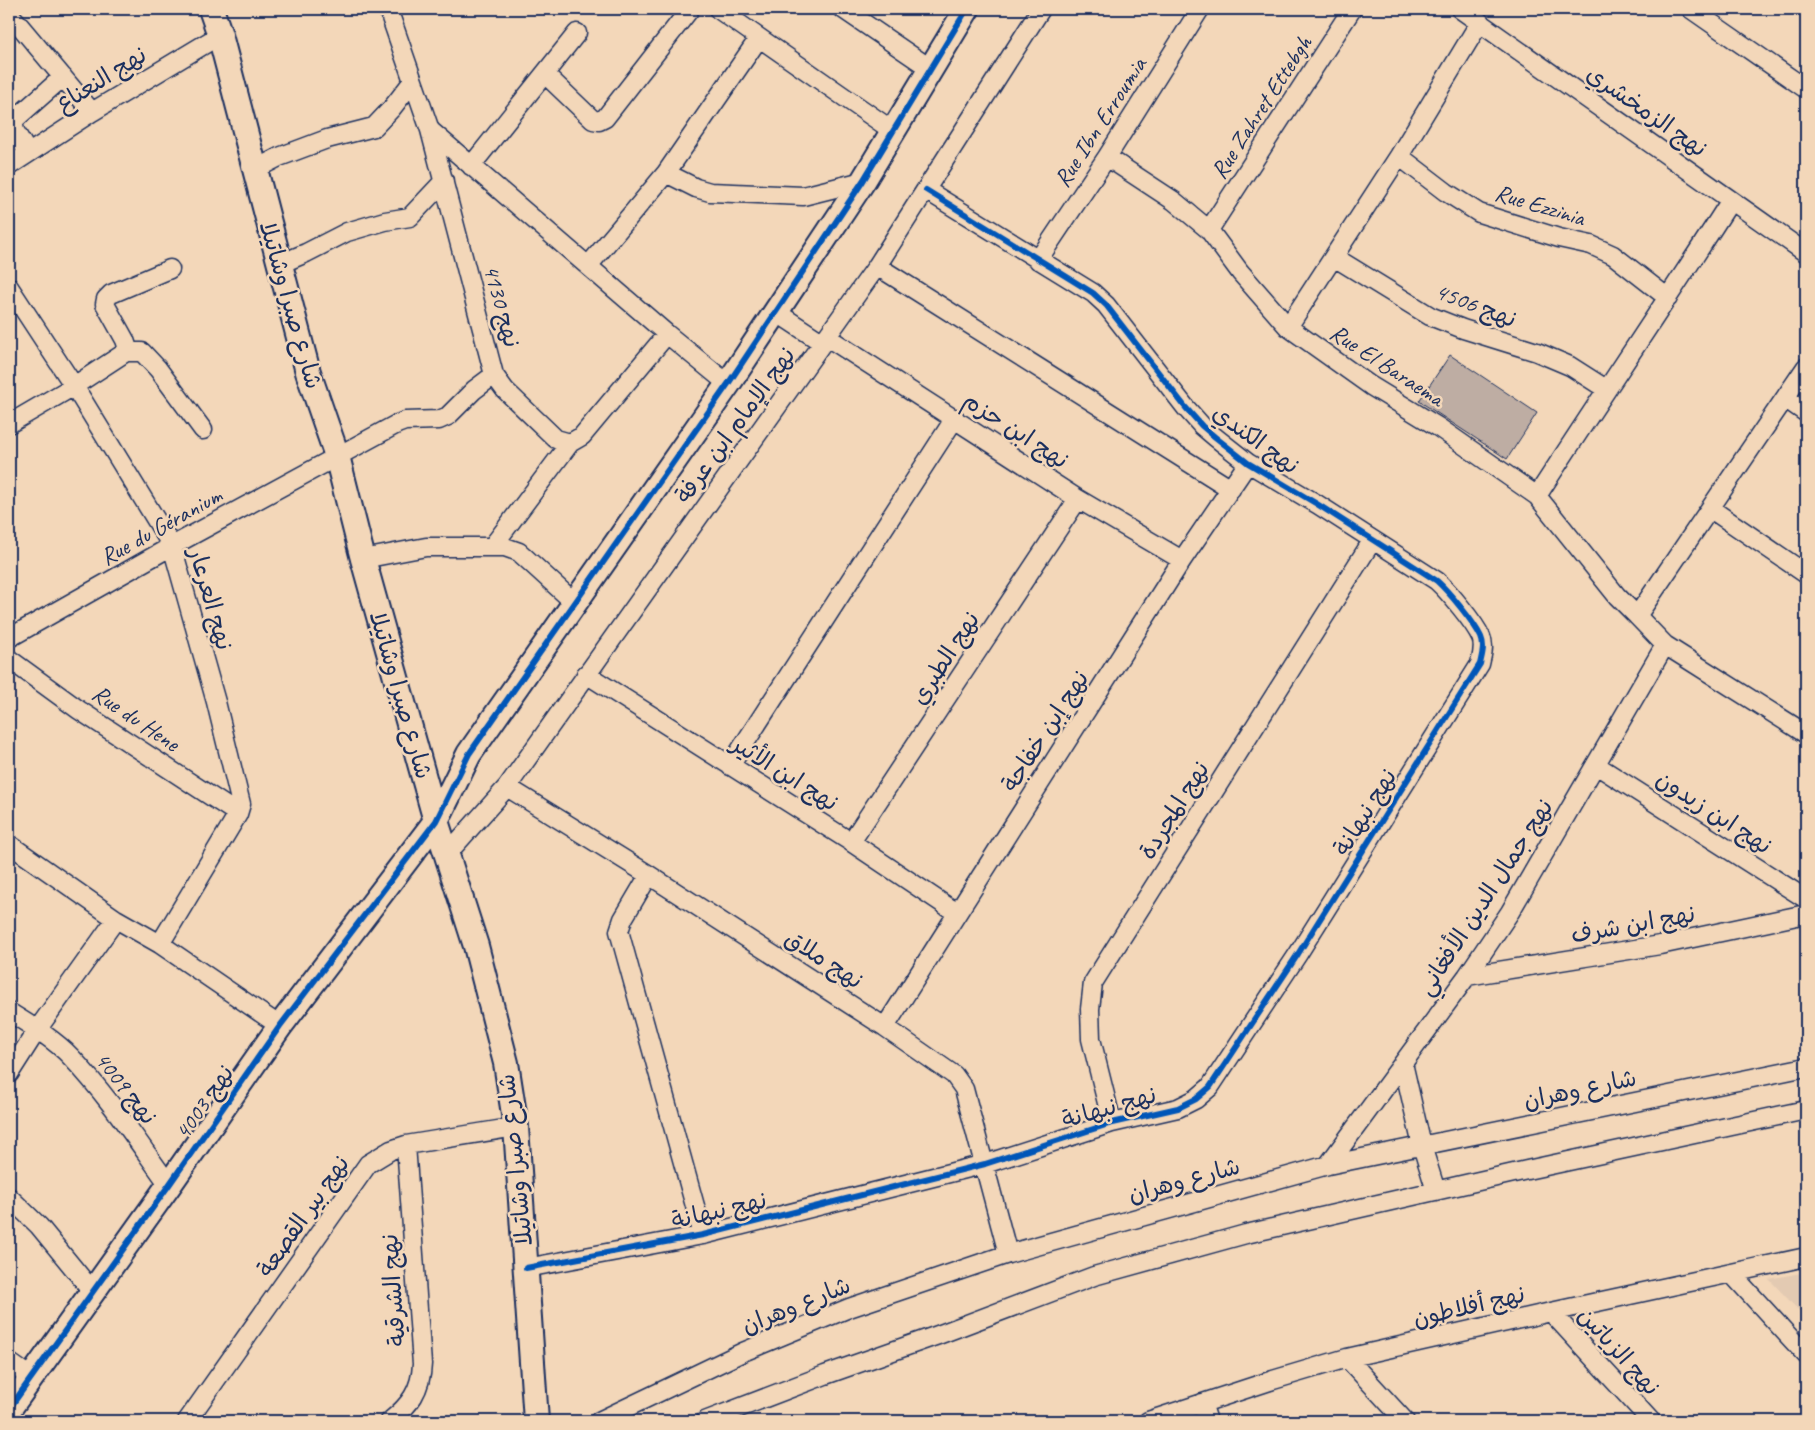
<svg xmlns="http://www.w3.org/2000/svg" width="1815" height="1430" viewBox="0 0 1815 1430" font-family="Caveat,'Playpen Sans Arabic',sans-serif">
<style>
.built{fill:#e3cab2}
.building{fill:#beada3;stroke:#1b2f5e}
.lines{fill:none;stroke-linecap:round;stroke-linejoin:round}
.street-casing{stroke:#1b2f5e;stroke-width:21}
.secondary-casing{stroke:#1b2f5e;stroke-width:28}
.street{stroke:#f3d7b9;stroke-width:18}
.secondary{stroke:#f3d7b9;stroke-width:24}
.cycleway-casing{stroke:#f3d7b9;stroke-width:9}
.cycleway{stroke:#0057b8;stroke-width:6}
.labels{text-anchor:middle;stroke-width:5;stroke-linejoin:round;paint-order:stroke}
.street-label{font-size:24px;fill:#1b2f5e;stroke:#f3d7b9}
</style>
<rect width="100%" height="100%" fill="#f3d7b9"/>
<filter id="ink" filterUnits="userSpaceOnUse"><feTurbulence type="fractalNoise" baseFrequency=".02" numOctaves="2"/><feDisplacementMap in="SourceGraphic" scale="10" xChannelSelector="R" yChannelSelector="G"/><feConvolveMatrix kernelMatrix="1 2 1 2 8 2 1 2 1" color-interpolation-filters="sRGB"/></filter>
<g filter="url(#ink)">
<!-- built -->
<path class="built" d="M1806 1272V1318L1769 1279Z"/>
<!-- building -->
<path class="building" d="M1450 355 1537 413 1507 459 1419 401Z"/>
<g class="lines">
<defs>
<path id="street" d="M388 9 430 130 494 375 505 390 556 439 570 443 582 436 667 334
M718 9 893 131
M843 9 931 69
M1460 9 1806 253
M1691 9 1806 89
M9 13 92 112
M545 74 593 120 599 121 605 118 690 9
M430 130 667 334 728 384
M28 153 15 131 13 121 63 77
M1399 156 1446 192 1479 213 1559 238 1591 245 1613 255 1668 298
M1107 157 1174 201 1209 230 1240 272 1288 327 1371 386 1438 427 1537 496 1617 596 1637 616
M9 166 92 112 220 35
M471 166 577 33
M254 170 279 157 327 139 374 127 392 108 413 81
M666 173 759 38
M1209 230 1352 9
M1334 257 1430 316 1463 329 1537 352 1570 366 1606 389
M1038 260 1107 157 1200 9
M280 264 306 253 347 232 385 221 410 217 444 181
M588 266 666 173 696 188 710 192 803 196 863 181
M877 266 1231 489
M9 287 74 386 172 546 216 702 241 804 238 814 160 944
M776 312 823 343
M1288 327 1399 156 1480 22
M827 337 1078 499 1182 560
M126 352H142L158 369 203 430
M1806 367 1637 616 1665 645 1806 734
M1786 399 1806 413
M9 424 74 386 126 352 127 346 125 340 105 304 106 299 111 294 170 269
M1537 496C1601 397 1668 299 1731 200
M1711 509 1806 574
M492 547 570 443
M363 559 426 547H505L519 552 576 604
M9 638 172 546 397 424 405 421 439 420 448 416 474 390 494 375
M9 659 79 710 238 814
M586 674 851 842 957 913
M1596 765 1806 899
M730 766 955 418
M507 787 649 875 885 1027 954 1075 964 1089 1008 1254
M851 842 1078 499
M9 844 116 919 160 944 280 1026
M447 854 507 787 877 266 1041 9
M649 875 623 919 619 931 703 1235
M1467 976 1660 945 1806 914
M9 1012C30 1025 54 1039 71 1057 108 1096 138 1142 169 1185
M885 1027 1182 560 1248 463
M1403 1063 1422 1146 1436 1191
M9 1074 37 1030 116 919
M1112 1123 1091 1039 1090 1009 1093 983 1372 541
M1328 1165 1467 976 1510 912 1665 645
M9 1197 39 1226 93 1292
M526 1268 703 1235 985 1164 1112 1123 1178 1108 1196 1099 1210 1087 1298 954 1480 664C1482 655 1485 646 1481 637 1474 622 1449 592 1437 581L1317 504 1248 463 1215 437 1202 426 1186 408 1106 305 1093 293 926 190
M1731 1273 1806 1355
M1551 1312 1651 1421
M1347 1358 1405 1421
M9 1362 32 1378
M1202 1403 1208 1421
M187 1421 368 1164 391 1150 406 1145 516 1127
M390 1421C410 1405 421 1390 422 1364L406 1145
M599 1421 743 1352 849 1308 1008 1254 1328 1165 1806 1067
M705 1421 825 1375 938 1335 1094 1276 1246 1234 1527 1170 1806 1110
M1148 1421 1273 1380 1347 1358 1551 1312 1806 1257"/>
<path id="secondary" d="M211 9 220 35 308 372 337 456 363 559 436 821 476 946 506 1063 516 1127 536 1421
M9 1409 169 1185 280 1026 436 821 469 754 728 384 863 181 967 9"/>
</defs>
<!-- street casing -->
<use href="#street" class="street-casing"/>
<!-- secondary casing -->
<use href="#secondary" class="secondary-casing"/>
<!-- street -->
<use href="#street" class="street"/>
<!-- secondary -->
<use href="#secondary" class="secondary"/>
<defs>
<path id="cycleway" d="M526 1268 703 1235 985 1164 1112 1123 1178 1108 1196 1099 1210 1087 1298 954 1480 664C1482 655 1485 646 1481 637 1474 622 1449 592 1437 581L1317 504 1248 463 1215 437 1202 426 1186 408 1106 305 1093 293 926 190
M9 1409 169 1185 280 1026 436 821 469 754 728 384 863 181 967 9"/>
</defs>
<!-- cycleway casing -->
<use href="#cycleway" class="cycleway-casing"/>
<!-- cycleway -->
<use href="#cycleway" class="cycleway"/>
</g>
</g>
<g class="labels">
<!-- street labels -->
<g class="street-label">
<text transform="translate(101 79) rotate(-32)" y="8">نهج النعناع</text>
<text transform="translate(1261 107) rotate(-57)" y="8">Rue Zahret Ettebgh</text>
<text transform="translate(1647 111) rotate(35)" y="8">نهج الزمخشري</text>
<text transform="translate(1100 122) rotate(-57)" y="8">Rue Ibn Erroumia</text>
<text transform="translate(1540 205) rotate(17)" y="8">Rue Ezzinia</text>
<text transform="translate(291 305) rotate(74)" y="8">شارع صبرا وشاتيلا</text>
<text transform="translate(1476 305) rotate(21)" y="8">نهج 4506</text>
<text transform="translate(502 306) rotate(75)" y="8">نهج 4130</text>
<text transform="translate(1387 365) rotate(33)" y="8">Rue El Baraema</text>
<text transform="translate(735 425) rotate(-54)" y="8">نهج الإمام ابن عرفة</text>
<text transform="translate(1016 430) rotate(33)" y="8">نهج ابن حزم</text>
<text transform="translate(1256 439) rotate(36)" y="8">نهج الكندي</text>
<text transform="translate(161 526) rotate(-29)" y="8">Rue du Géranium</text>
<text transform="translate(211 599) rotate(74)" y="8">نهج العرعار</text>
<text transform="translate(945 658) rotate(-57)" y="8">نهج الطبري</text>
<text transform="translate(401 695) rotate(74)" y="8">شارع صبرا وشاتيلا</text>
<text transform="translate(136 718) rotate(34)" y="8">Rue du Hene</text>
<text transform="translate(1045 731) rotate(-57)" y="8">نهج إبن خفاجة</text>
<text transform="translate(785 773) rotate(32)" y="8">نهج ابن الأثير</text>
<text transform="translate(1174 810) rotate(-58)" y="8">نهج المجردة</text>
<text transform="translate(1365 812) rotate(-58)" y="8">نهج نبهانة</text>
<text transform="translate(1714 812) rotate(33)" y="8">نهج ابن زيدون</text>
<text transform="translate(1485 897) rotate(-57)" y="8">نهج جمال الدين الأفغاني</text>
<text transform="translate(1633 924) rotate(-10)" y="8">نهج ابن شرف</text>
<text transform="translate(824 959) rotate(33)" y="8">نهج ملاق</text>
<text transform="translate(126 1088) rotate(52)" y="8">نهج 4009</text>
<text transform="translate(1580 1089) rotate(-12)" y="8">شارع وهران</text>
<text transform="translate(204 1102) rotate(-55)" y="8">نهج 4003</text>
<text transform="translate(1109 1107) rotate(-16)" y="8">نهج نبهانة</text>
<text transform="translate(515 1160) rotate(-96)" y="8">شارع صبرا وشاتيلا</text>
<text transform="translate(1184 1180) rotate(-15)" y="8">شارع وهران</text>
<text transform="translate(719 1210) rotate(-13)" y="8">نهج نبهانة</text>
<text transform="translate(303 1216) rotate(-55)" y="8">نهج بير القصعة</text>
<text transform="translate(393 1290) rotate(-94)" y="8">نهج الشرقية</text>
<text transform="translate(796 1305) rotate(-22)" y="8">شارع وهران</text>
<text transform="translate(1469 1306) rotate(-13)" y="8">نهج أفلاطون</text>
<text transform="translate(1619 1351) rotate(48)" y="8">نهج الزياتين</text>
</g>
</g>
<!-- margin -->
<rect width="1815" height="1430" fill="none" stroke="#f3d7b9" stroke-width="30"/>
<rect x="15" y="15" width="1785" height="1400" fill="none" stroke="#1b2f5e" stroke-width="2" filter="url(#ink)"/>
</svg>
